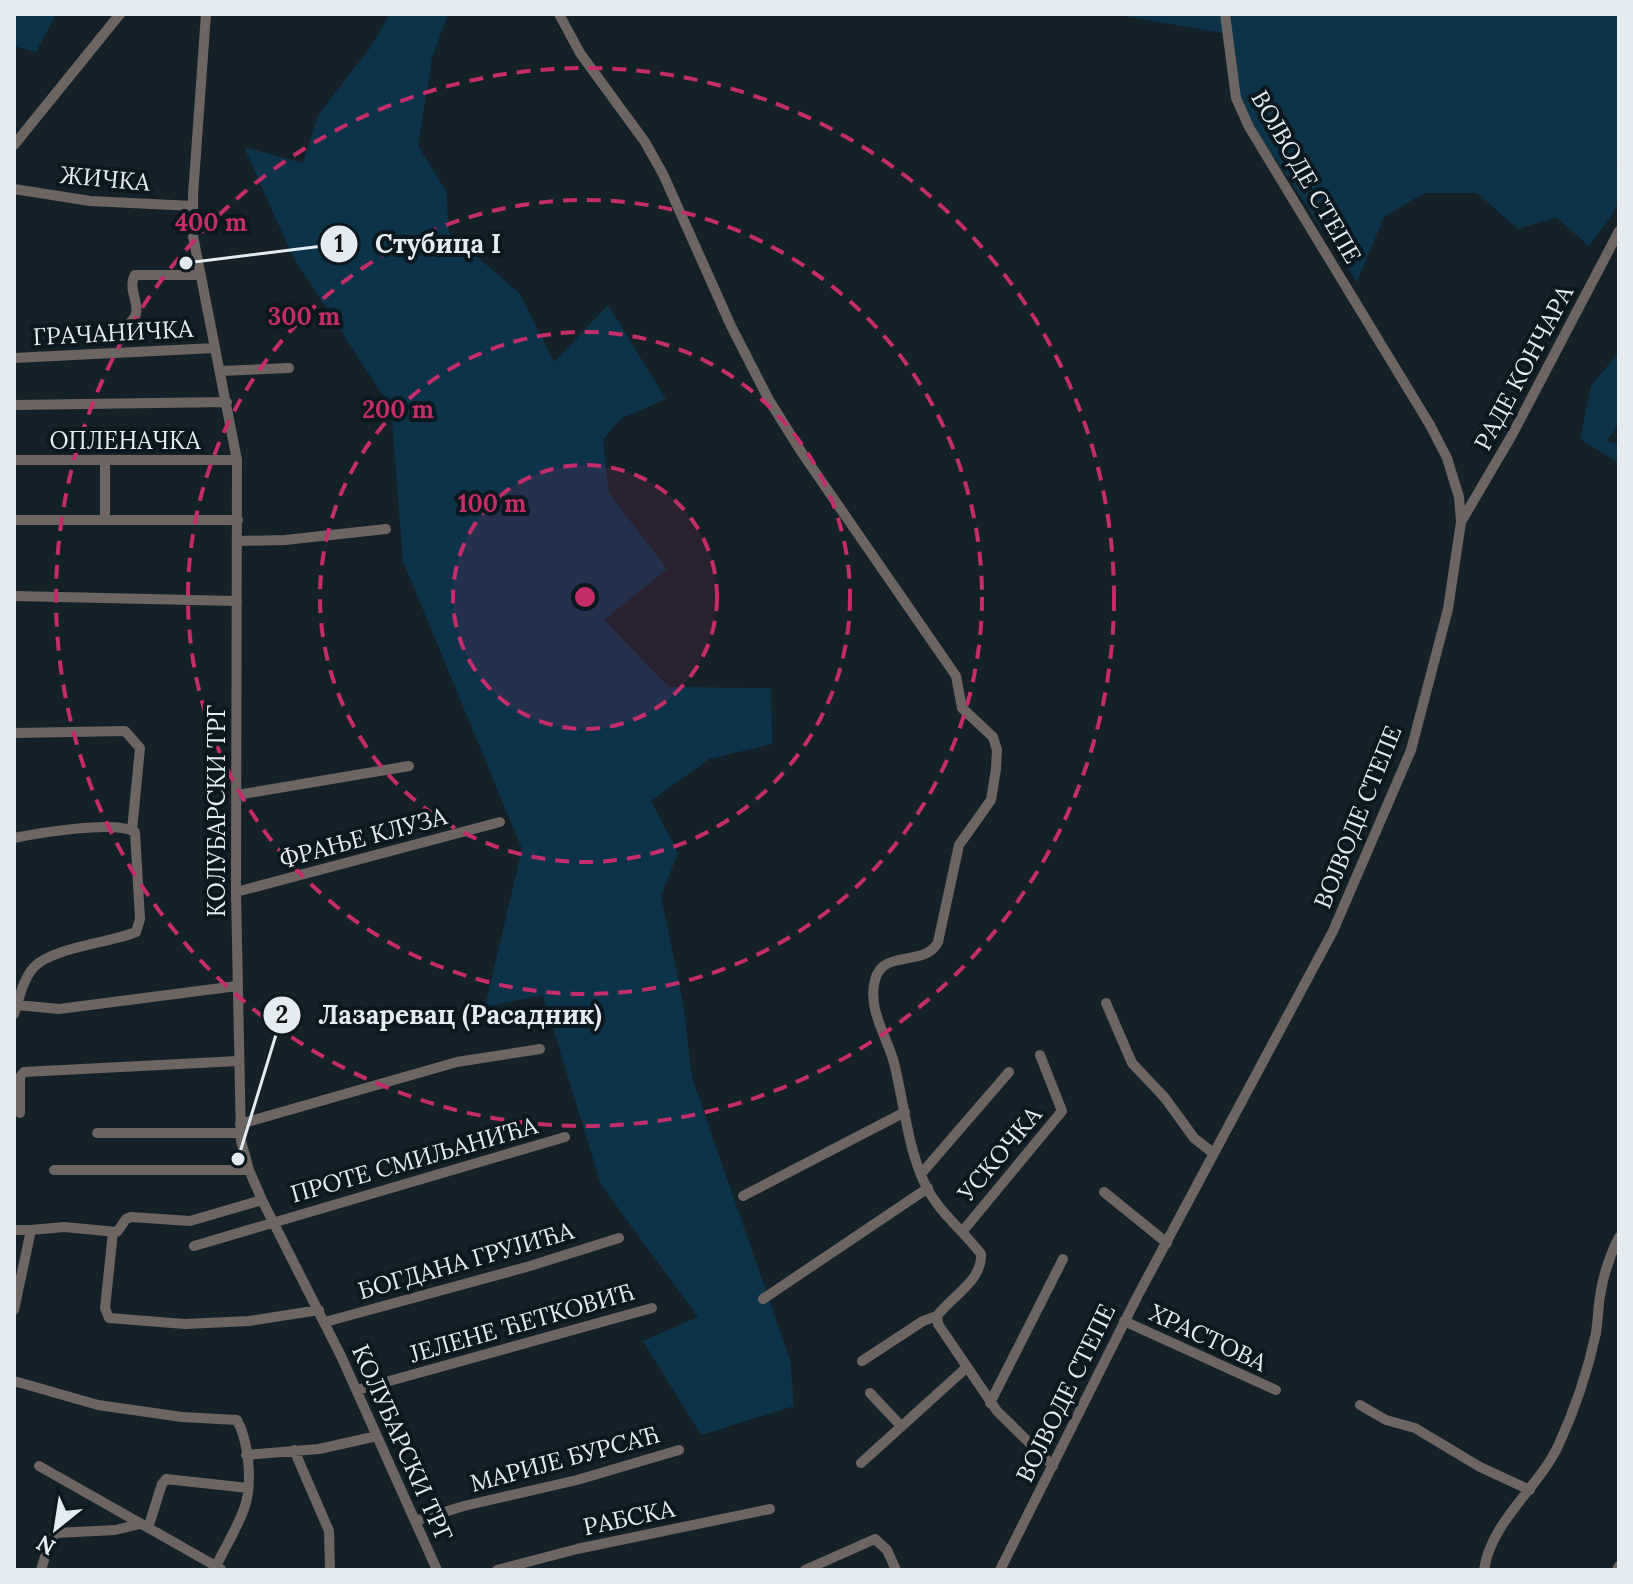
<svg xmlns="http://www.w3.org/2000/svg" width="1633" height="1584" viewBox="0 0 1633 1584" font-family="Lora,serif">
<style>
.green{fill:#0d3349}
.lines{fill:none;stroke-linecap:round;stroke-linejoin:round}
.minor{stroke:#6c6562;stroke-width:10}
.ring{fill:none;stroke:#c52d6a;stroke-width:4;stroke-dasharray:14 10}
.labels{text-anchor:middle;stroke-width:8;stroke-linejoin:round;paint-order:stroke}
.street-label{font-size:24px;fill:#e4ecf1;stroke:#0c181f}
.centre{fill:#c52d6a;stroke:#0c181f;stroke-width:4}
.ring-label{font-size:24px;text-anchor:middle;font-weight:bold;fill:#c52d6a;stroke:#0c181f;stroke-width:8;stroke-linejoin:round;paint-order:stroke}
.leader{fill:none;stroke:#e4ecf1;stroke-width:3}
.callout-dot{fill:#e4ecf1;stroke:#0c181f;stroke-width:3}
.mark-label{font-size:24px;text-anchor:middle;font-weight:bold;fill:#111}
.callout-label{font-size:26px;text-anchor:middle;font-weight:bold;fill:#e4ecf1;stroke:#0c181f;stroke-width:8;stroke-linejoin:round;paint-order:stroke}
</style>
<rect width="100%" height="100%" fill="#152129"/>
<!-- green -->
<path class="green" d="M14 14H56L36 52 14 46Z
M390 14H448L432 58 418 146 446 191 449 232 520 294 554 362 608 305 666 399 620 419 603 440 609 493 667 569 604 620 669 687 771 688 772 744 709 759 651 801 678 853 661 896 683 1002 692 1078 790 1360 794 1406 701 1435 643 1341 698 1317 601 1185 543 995 485 1007 522 849 403 561 391 408 293 257 244 147 303 163 318 115 370 48Z
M1112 14H1619V153C1613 167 1621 182 1619 197 1617 213 1598 233 1589 246L1556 217 1518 229 1477 193H1424L1384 217 1357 282 1236 100 1233 35Z
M1619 352V425L1606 441 1619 444V463L1580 439 1591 386Z"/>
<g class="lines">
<!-- minor -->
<path class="minor" d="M206 14 193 195V236L237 460 236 892 241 1141 249 1170 262 1200 341 1356 437 1570
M559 14 580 53 645 142 663 174 731 326 769 400 802 453 956 676 962 708 993 737 997 750 996 769 991 800 959 845 938 942C925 968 883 948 875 980 867 1009 887 1036 894 1063 904 1102 907 1145 924 1182 937 1211 962 1229 981 1254 983 1280 951 1297 937 1316L938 1324 997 1411 1053 1466
M14 145 120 14
M14 189 90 201 193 206
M128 324C148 311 125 291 135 275H199
M14 358 215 348
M220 371 289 368
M14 405 227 402
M14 460H237
M105 519V461
M14 520H238
M1461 522 1512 435 1619 231
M238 541 285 540 386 529
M14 596 237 601
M14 733 125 731 140 748 132 830
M237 795 409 766
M14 838C39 833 115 820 135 832L140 919 136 932C109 943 51 948 34 967 23 979 19 999 14 1014
M236 892 500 822
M1106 1003 1132 1063 1165 1098 1194 1138 1213 1153
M17 1005 59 1009 237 986
M20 1113V1077L24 1072 238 1061
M240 1124 457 1062 540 1049
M97 1133H240
M54 1170H249
M921 1174 1009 1072
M1104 1192 1167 1243
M743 1196 905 1112
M14 1230H31L14 1310
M31 1230 64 1227 117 1232 126 1219 131 1217 190 1221 262 1200
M113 1232 105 1308 109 1318 185 1324 249 1321 319 1310
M962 1232 1062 1111 1040 1055
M194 1246 565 1137
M763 1299 928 1188
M1124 1321 1276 1390
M325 1322 530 1266 619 1238
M862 1361 923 1321 937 1316
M14 1381 98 1405 182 1417 237 1420C249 1442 253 1485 244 1509 237 1528 225 1548 216 1566L217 1570
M357 1390 652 1308
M870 1393 901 1426
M990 1403 1063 1259
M1360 1405 1386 1420 1415 1428 1480 1467 1530 1490
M294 1450 329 1531 330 1570
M246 1455 319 1449 377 1436
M861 1463 966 1368
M39 1466 221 1569
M415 1521 464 1506 577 1480 679 1450
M148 1528 162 1484 166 1479 248 1488
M41 1570 49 1543 56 1533 115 1530 140 1524
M497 1570 577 1549 770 1509
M805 1570 875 1539 887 1550 896 1570
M1000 1570 1137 1297 1333 931 1411 750 1448 609 1461 522 1459 497 1447 458 1430 425 1249 127 1236 98 1225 14
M1484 1570C1491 1521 1539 1488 1559 1444 1575 1409 1588 1370 1596 1333 1598 1320 1598 1308 1600 1296 1603 1276 1610 1255 1619 1237
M1617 1570 1619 1566"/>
</g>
<!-- distance rings -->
<circle cx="585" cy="597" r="132" fill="#c52d6a" fill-opacity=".12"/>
<g class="ring">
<circle cx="585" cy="597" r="132"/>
<circle cx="585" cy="597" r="265"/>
<circle cx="585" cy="597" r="397"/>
<circle cx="585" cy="597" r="529"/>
</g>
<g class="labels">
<!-- street labels -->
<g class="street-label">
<text transform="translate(1306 177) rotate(60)" y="8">ВОЈВОДЕ СТЕПЕ</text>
<text transform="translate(105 179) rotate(5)" y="8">ЖИЧКА</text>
<text transform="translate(113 333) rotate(-3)" y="8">ГРАЧАНИЧКА</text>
<text transform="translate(1524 368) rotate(-62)" y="8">РАДЕ КОНЧАРА</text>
<text x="125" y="449">ОПЛЕНАЧКА</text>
<text transform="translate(217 811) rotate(-90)" y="8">КОЛУБАРСКИ ТРГ</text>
<text transform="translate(1358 817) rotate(-68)" y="8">ВОЈВОДЕ СТЕПЕ</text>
<text transform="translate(363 838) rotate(-15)" y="8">ФРАЊЕ КЛУЗА</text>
<text transform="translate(1000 1154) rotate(-50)" y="8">УСКОЧКА</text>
<text transform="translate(414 1160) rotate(-16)" y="8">ПРОТЕ СМИЉАНИЋА</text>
<text transform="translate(466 1261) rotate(-16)" y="8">БОГДАНА ГРУЈИЋА</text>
<text transform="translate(522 1323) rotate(-16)" y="8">ЈЕЛЕНЕ ЋЕТКОВИЋ</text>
<text transform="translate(1208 1338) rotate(25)" y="8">ХРАСТОВА</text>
<text transform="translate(1066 1393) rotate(-64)" y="8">ВОЈВОДЕ СТЕПЕ</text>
<text transform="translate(402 1443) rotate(66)" y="8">КОЛУБАРСКИ ТРГ</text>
<text transform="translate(565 1459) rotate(-15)" y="8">МАРИЈЕ БУРСАЋ</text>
<text transform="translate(629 1518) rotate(-12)" y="8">РАБСКА</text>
</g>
</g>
<circle cx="585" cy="597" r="12" class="centre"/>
<g class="ring-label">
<text x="211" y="231">400 m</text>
<text x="304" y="325">300 m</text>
<text x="398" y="418">200 m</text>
<text x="492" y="512">100 m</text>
</g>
<!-- callouts -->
<path class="leader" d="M186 263L339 244M238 1159L282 1015"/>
<g class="callout-dot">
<circle cx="186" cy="263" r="8"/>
<circle cx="238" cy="1159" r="8"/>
<circle cx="339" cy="244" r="20"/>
<circle cx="282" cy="1015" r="20"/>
</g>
<g class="mark-label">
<text x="339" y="252">1</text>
<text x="282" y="1023">2</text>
</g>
<g class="callout-label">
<text x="438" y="253">Стубица I</text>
<text x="460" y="1024">Лазаревац (Расадник)</text>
</g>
<!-- border -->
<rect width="1633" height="1584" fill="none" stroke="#e4ecf1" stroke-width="32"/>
<!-- north arrow -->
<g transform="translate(56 1528) rotate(210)" stroke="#0c181f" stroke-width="6" paint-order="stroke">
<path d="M0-6L14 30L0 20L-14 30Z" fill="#e4ecf1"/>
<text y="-12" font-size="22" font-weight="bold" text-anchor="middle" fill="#e4ecf1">N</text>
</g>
</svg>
